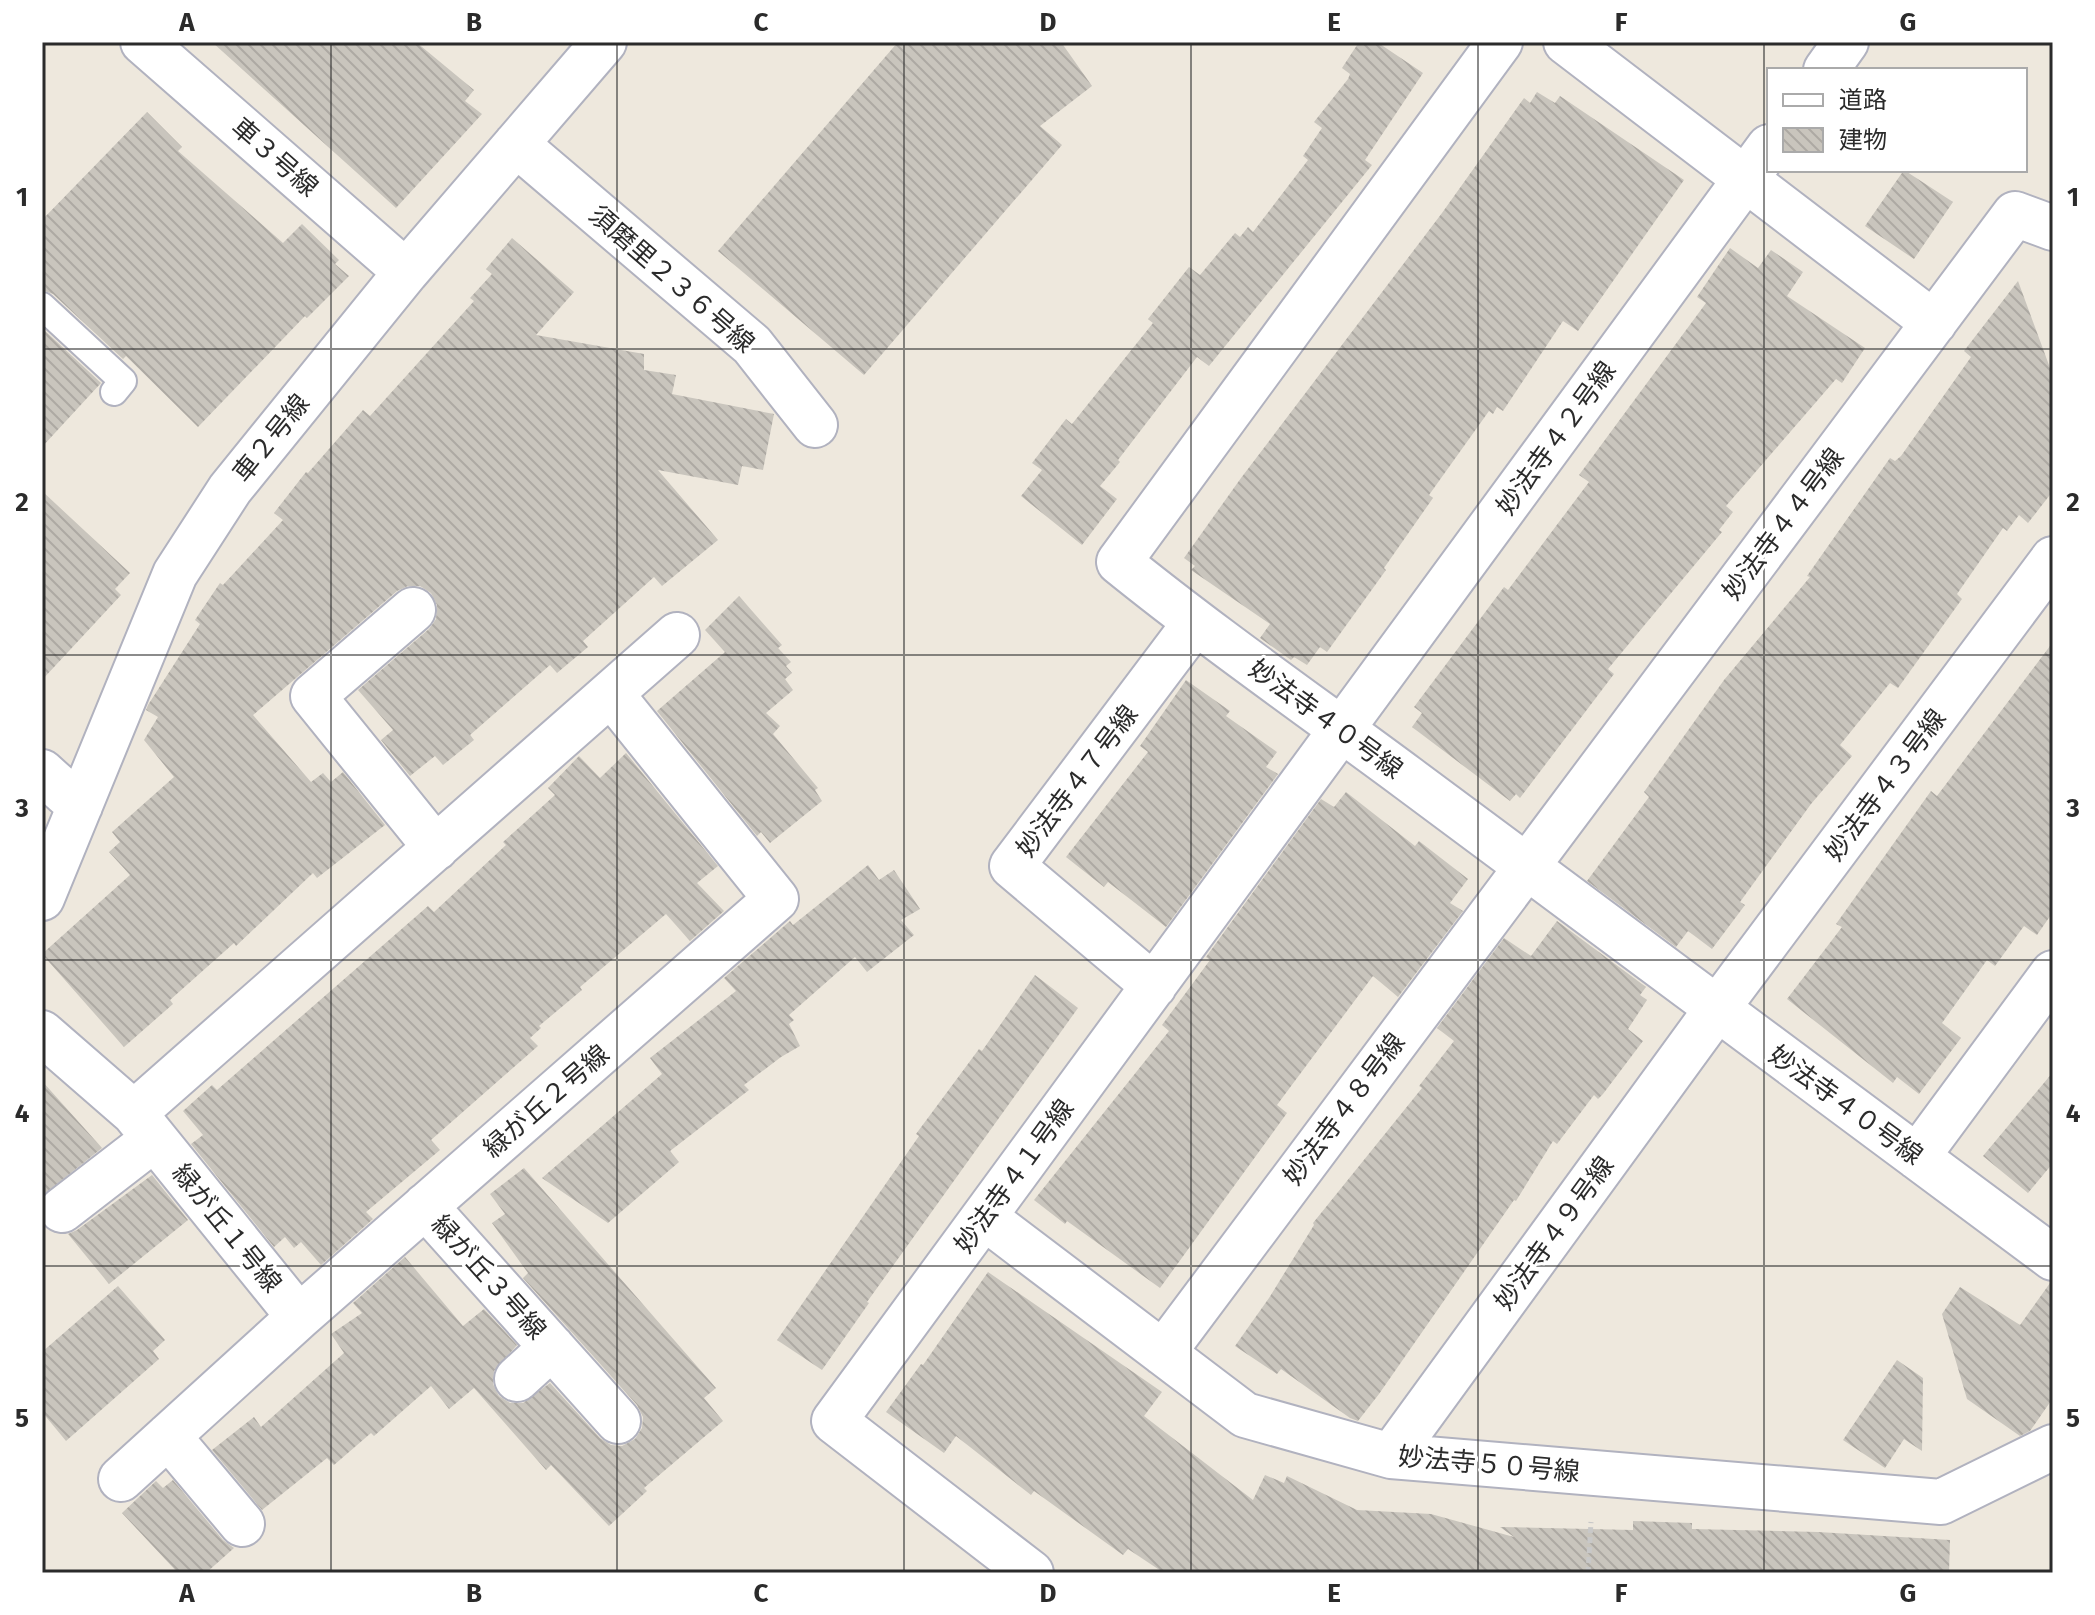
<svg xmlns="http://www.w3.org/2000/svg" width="2095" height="1615" viewBox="0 0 2095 1615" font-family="'Fira Sans','Noto Sans JP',sans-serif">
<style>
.building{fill:url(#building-back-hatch)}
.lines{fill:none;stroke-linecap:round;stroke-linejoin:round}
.lane-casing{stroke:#b1b2bf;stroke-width:30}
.street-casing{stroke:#b1b2bf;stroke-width:48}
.path{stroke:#c8c8c8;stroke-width:5;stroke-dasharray:6 4;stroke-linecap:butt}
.lane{stroke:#fff;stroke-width:26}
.street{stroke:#fff;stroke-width:44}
.grid{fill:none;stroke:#2b2b2b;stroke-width:2;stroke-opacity:0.55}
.labels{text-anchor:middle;stroke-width:6;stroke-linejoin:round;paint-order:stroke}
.street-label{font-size:26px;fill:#2b2b2b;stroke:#fff}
.neatline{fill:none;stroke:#2b2b2b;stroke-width:3}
.grid-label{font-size:26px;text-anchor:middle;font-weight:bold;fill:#2b2b2b}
</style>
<defs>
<pattern id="building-back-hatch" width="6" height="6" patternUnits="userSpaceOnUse" patternTransform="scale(2)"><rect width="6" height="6" fill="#c9c5bd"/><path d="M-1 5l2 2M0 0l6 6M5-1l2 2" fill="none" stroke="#ada9a3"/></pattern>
</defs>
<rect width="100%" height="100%" fill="#eee8dd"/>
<!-- building -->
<path class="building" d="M212 42H416L474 90 465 101 482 114 396 208Z
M898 42H1061L1092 86 1040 126 1062 145 864 375 718 251Z
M1359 42H1377L1423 73 1365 160 1372 165 1209 366 1197 357 1118 460 1120 462 1100 486 1117 499 1082 545 1021 496 1042 470 1032 463 1066 419 1072 424 1153 323 1148 319 1189 267 1200 275 1235 233 1240 237 1248 227 1253 232 1308 160 1303 156 1322 128 1314 122 1348 79 1350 74 1342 68Z
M1537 92 1555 103 1560 96 1684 180 1578 331 1563 321 1503 411 1497 407 1493 414 1489 411 1429 495 1433 498 1384 568 1386 570 1327 652 1320 647 1307 665 1294 657 1291 660 1260 638 1270 624 1191 570 1195 566 1184 558 1241 478 1442 213 1524 98 1530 103Z
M147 112 182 147 178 151 283 243 302 224 339 260 335 264 349 276 307 318 305 316 198 427 126 356 123 359 53 294 42 290V220Z
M1904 170 1953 202 1914 259 1865 226Z
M512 238 574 292 536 335 644 354V370L676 375 672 394 774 414 763 470 742 466 738 485 658 470 718 540 662 586 654 577 583 641 588 647 557 673 550 665 470 735 474 740 443 765 435 756 410 776 381 740 393 730 358 690 429 629 436 619 437 605 431 593 420 586H408L397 591 253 715 311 782 323 773 331 782 343 772 385 825 317 878 313 873 236 946 234 943 170 1000 173 1004 124 1047 42 954 130 875 109 852 120 842 112 832 174 777 144 740 158 717 146 710 148 705 200 624 195 620 220 583 223 585 283 520 274 513 306 472 308 473 363 410 370 416 474 301 470 298 492 274 486 269Z
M1730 248 1758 268 1771 250 1803 272 1787 296 1865 348 1842 383 1836 379 1726 506 1733 512 1719 530 1722 532 1608 669 1614 674 1520 798 1516 794 1510 801 1412 727 1422 713 1414 707 1504 587 1508 590 1589 482 1579 475 1706 303 1697 297Z
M2018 281 2053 376V491L2028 523 2019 515 2007 531 2003 528 1957 594 1962 599 1898 688 1890 683 1840 745 1852 756 1811 804 1740 902 1745 905 1712 949 1688 931 1676 947 1587 881 1649 797 1644 792 1724 680 1810 577 1807 576 1890 458 1895 461 1901 456 1971 357 1964 351Z
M42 328 101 383 42 447Z
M42 491 130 573 115 589 121 595 42 680Z
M739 596 782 645 778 648 791 662 786 666 792 673 785 679 793 690 766 713 780 726 773 734 818 788 815 790 822 801 770 843 761 832 757 836 657 711 725 652 705 630Z
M2053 642V912L2037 935 2024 926 1995 966 1987 960 1942 1023 1961 1038 1919 1094 1897 1077 1893 1083 1787 999 1842 927 1836 924 1931 791 1937 796Z
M1186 680 1230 711 1226 716 1277 752 1266 767 1278 774 1166 927 1108 882 1104 887 1066 857 1148 752 1140 746Z
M626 753 718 866 697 883 724 911 690 941 666 914 580 987 582 990 539 1026 541 1028 530 1038 538 1046 431 1140 440 1150 366 1212 373 1219 321 1265 301 1242 294 1248 285 1237 274 1247 191 1144 203 1135 183 1111 212 1085 217 1090 428 906 434 912 506 845 503 842 555 795 548 788 579 756 600 778Z
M1346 792 1415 846 1419 841 1468 879 1450 903 1463 911 1398 997 1373 976 1277 1105 1287 1113 1160 1288 1067 1221 1065 1224 1034 1200 1169 1031 1162 1025 1210 960 1206 957 1321 799 1334 807Z
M868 865 879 880 894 870 920 909 901 920 914 935 867 972 855 957 789 1015 794 1020 789 1024 800 1046 781 1057 744 1085 749 1090 670 1151 679 1162 608 1223 542 1178 662 1074 650 1058 736 991 724 978 790 921 793 925Z
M1557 921 1646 987 1640 995 1647 1000 1628 1029 1643 1041 1603 1094 1598 1099 1594 1095 1557 1144 1553 1141 1516 1201 1514 1200 1379 1394 1358 1421 1350 1418 1281 1369 1277 1374 1235 1346 1269 1298 1314 1225 1313 1223 1422 1088 1419 1086 1454 1041 1437 1028 1504 938 1531 956Z
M1035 975 1078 1008 867 1302 869 1303 822 1370 777 1340 919 1136 916 1134 979 1049 982 1051Z
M2053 1072V1163L2028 1193 1983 1156Z
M42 1081 102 1148 42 1196Z
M524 1168 716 1388 704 1398 723 1421 644 1488 647 1491 609 1526 551 1465 546 1470 474 1388 449 1409 431 1386 374 1436 371 1433 334 1465 327 1458 262 1510 212 1450 254 1417 261 1427 344 1353 331 1334 362 1313 353 1303 405 1257 463 1326 484 1309 517 1345 494 1371 493 1384 499 1396 510 1403H523L550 1383 600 1438 611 1445 622 1446 635 1439 642 1428 643 1417 637 1405 523 1278 528 1273 492 1223 505 1214 490 1194Z
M152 1175 188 1220 109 1284 68 1234 77 1230Z
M988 1272 1162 1392 1144 1416 1253 1500 1265 1475 1284 1483 1287 1476 1357 1510 1431 1514 1514 1537 1500 1527 1633 1530V1521L1692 1523V1529L1818 1532 1950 1540 1949 1573H1164L1128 1549 1123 1555 1034 1491 1031 1495 956 1436 944 1453 886 1412 921 1364 923 1365Z
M2050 1283H2053V1398L2030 1431 2020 1436 1967 1399 1942 1314 1960 1287 2020 1325Z
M118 1286 165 1340 153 1351 159 1359 66 1441 42 1412V1352Z
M1897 1360 1923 1378 1922 1451 1904 1439 1885 1468 1843 1440Z
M173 1480 223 1540 234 1548 206 1573H178L122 1513 156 1481 163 1488Z"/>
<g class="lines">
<defs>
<path id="lane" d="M42 306 123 381 114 392"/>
<path id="street" d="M143 42 406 272
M1500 42 1119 562C1213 638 1312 707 1409 779 1623 939 1838 1098 2053 1258
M1566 42 1934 323
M1826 70 1846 42
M516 144 752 345 815 425
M413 610 313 696 436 848
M42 772 80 806
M42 898 175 574 230 489 406 272 604 42
M1154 986 1012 866 1195 623
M42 1033 134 1113 299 1317
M134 1113 677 635
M1917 1157 2053 973
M425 1206 618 1421
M62 1210 154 1139
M984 1217 1245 1415 1391 1456 1941 1502 2053 1447
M1163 1353 2015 214 2053 228
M517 1379 552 1347
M168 1436 242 1524
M1391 1456 1716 1010 2053 559
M121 1479 299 1317 776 899 612 695
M1031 1573 834 1421 1769 147"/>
</defs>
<!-- lane casing -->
<use href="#lane" class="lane-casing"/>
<!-- street casing -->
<use href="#street" class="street-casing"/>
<!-- path -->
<path class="path" d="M1588 1573 1591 1522"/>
<!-- lane -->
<use href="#lane" class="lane"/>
<!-- street -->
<use href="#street" class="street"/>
</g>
<!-- grid -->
<path class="grid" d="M331 42V1573M617 42V1573M904 42V1573M1191 42V1573M1478 42V1573M1764 42V1573M42 349H2053M42 655H2053M42 960H2053M42 1266H2053"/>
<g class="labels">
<!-- street labels -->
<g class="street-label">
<text transform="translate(275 157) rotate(41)" y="9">車３号線</text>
<text transform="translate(672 279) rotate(41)" y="9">須磨里２３６号線</text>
<text transform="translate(271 438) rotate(-51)" y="9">車２号線</text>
<text transform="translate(1556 438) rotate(-54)" y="9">妙法寺４２号線</text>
<text transform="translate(1783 524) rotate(-53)" y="9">妙法寺４４号線</text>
<text transform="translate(1326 719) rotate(36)" y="9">妙法寺４０号線</text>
<text transform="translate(1077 781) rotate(-53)" y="9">妙法寺４７号線</text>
<text transform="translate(1885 785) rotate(-53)" y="9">妙法寺４３号線</text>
<text transform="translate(546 1101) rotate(-41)" y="9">緑が丘２号線</text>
<text transform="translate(1846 1105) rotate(36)" y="9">妙法寺４０号線</text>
<text transform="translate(1344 1109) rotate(-53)" y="9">妙法寺４８号線</text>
<text transform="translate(1014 1176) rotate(-54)" y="9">妙法寺４１号線</text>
<text transform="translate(227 1228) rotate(51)" y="9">緑が丘１号線</text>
<text transform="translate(1554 1233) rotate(-54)" y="9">妙法寺４９号線</text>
<text transform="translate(489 1277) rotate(48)" y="9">緑が丘３号線</text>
<text transform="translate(1489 1464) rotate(5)" y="9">妙法寺５０号線</text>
</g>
</g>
<!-- border -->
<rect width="2095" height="1615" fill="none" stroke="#ffffff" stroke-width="88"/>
<!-- legend -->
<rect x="1767" y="68" width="260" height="104" fill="#ffffff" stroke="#aaaaaa" stroke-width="2"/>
<rect x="1783" y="94" width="40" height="12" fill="#ffffff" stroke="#aaaaaa" stroke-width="2"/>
<text x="1839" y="108" font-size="24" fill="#2b2b2b">道路</text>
<rect x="1783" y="128" width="40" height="24" fill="url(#building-back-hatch)" stroke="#aaaaaa" stroke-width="2"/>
<text x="1839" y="148" font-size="24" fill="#2b2b2b">建物</text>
<rect x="44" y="44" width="2007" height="1527" class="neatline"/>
<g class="grid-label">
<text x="187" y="31">A</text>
<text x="474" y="31">B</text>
<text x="761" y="31">C</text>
<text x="1048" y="31">D</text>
<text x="1334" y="31">E</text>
<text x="1621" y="31">F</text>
<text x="1908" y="31">G</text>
<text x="22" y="206">1</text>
<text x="2073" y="206">1</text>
<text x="22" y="511">2</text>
<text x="2073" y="511">2</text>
<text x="22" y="817">3</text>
<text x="2073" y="817">3</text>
<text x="22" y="1122">4</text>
<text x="2073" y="1122">4</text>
<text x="22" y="1427">5</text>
<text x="2073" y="1427">5</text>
<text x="187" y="1602">A</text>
<text x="474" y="1602">B</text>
<text x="761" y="1602">C</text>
<text x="1048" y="1602">D</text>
<text x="1334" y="1602">E</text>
<text x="1621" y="1602">F</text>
<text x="1908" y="1602">G</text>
</g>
</svg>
